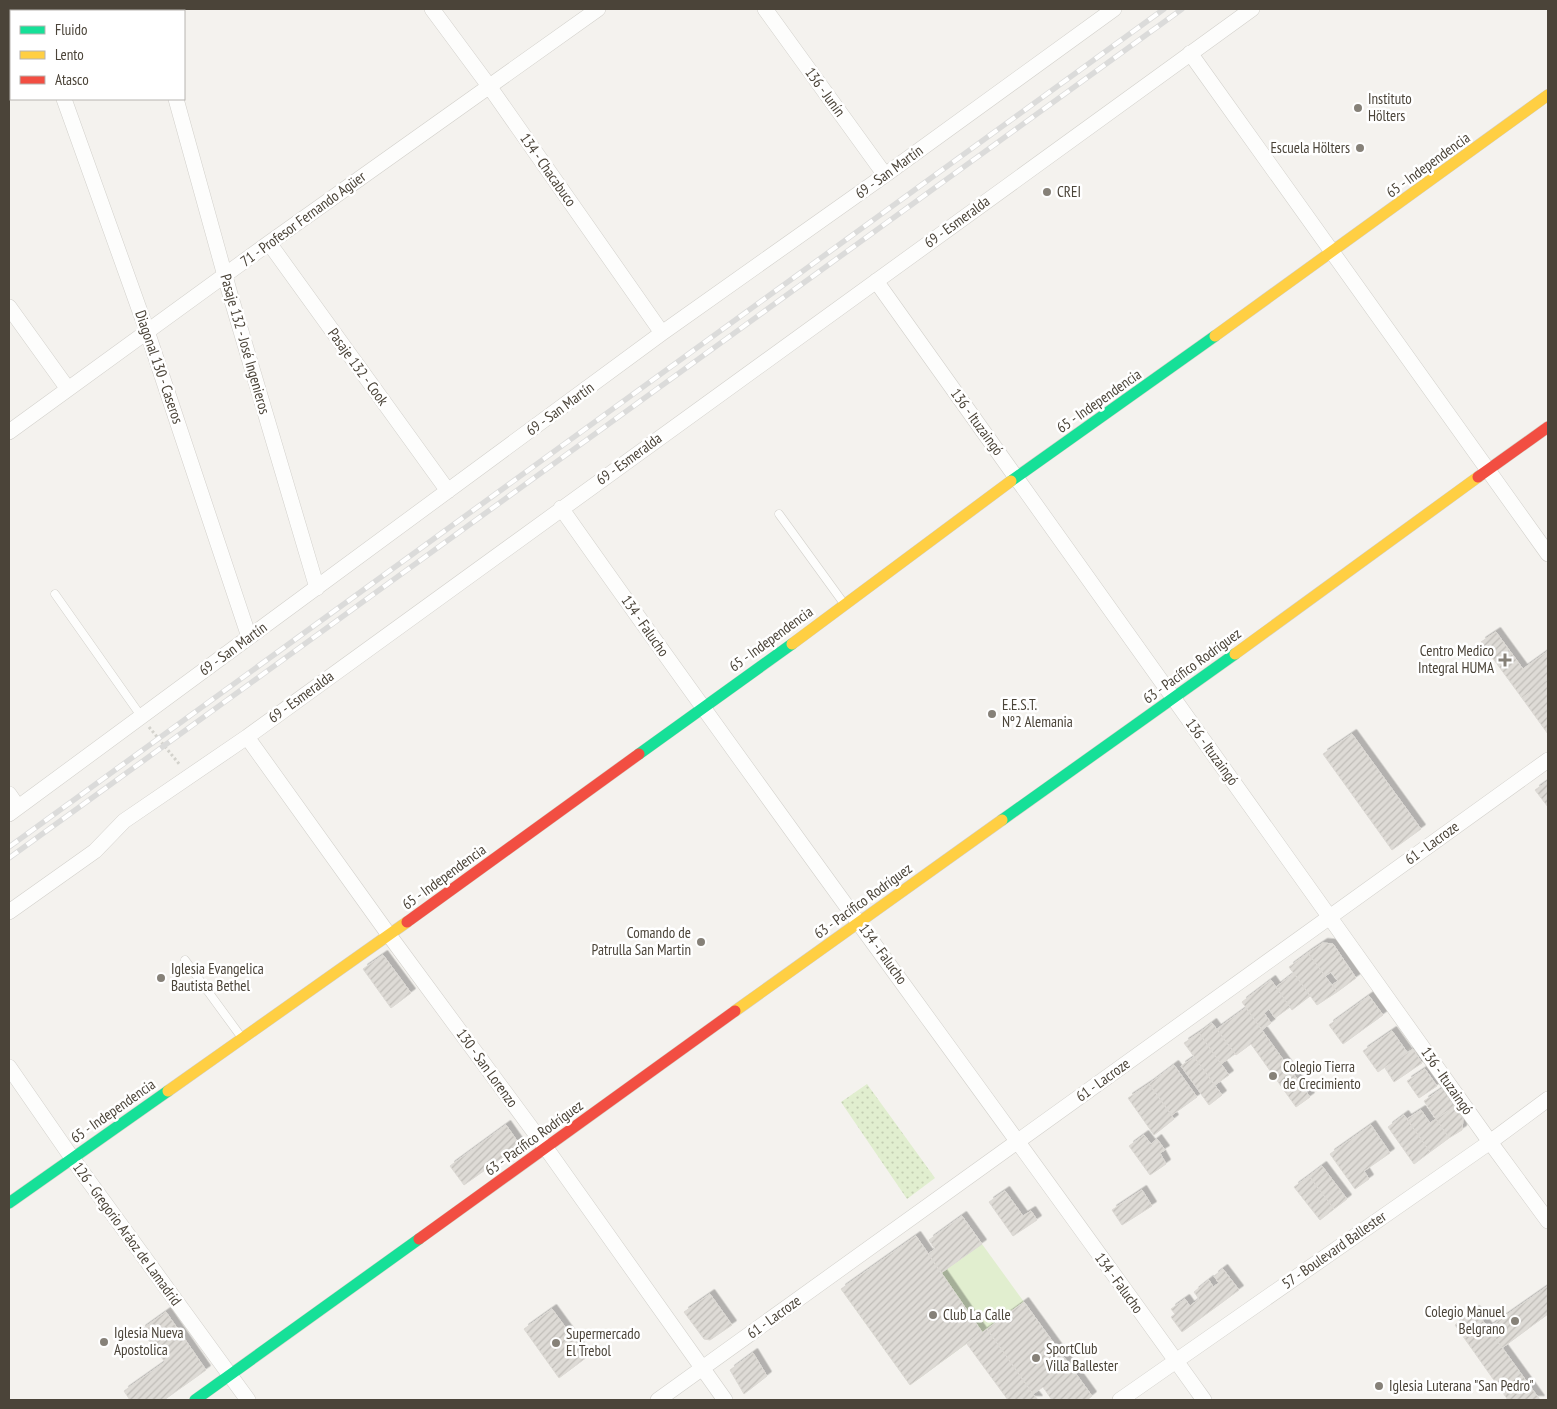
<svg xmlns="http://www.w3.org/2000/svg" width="1557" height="1409" viewBox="0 0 1557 1409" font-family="'PT Sans Narrow',sans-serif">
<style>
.grass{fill:url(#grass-dots)}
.park{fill:#e1eecf}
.building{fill:url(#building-hatch);stroke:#dcd9d4;filter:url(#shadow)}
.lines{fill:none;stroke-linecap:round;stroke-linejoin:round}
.lane-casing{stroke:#d2d0cb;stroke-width:9}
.street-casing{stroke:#d2d0cb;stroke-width:16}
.fast-casing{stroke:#d3cfc5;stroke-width:12}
.slow-casing{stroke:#d3cfc5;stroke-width:12}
.jam-casing{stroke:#d3cfc5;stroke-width:12}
.path{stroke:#d3d2cc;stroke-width:3;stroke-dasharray:2.5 2.5;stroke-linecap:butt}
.lane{stroke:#fdfdfc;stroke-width:8}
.street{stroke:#fdfdfc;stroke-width:15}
.fast{stroke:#16e098;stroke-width:11}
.slow{stroke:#ffcf43;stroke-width:11}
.jam{stroke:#f24e42;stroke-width:11}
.rail-casing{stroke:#dbdbda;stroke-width:5.5}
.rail{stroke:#fff;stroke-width:4;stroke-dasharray:11;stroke-linecap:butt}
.poi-dot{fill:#868178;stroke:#fff;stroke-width:2}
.labels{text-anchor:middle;stroke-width:5;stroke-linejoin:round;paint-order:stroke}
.street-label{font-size:15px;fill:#4b4439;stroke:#fff}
.poi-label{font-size:15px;fill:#4b4439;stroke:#fff;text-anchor:start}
</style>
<defs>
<pattern id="grass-dots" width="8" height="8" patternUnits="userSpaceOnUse" patternTransform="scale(1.25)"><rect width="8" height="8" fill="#e1eecf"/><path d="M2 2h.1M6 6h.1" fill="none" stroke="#c3cdb2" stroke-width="1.8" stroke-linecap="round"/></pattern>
<pattern id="building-hatch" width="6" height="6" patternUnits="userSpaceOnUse" patternTransform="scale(1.25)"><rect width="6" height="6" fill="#dedbd6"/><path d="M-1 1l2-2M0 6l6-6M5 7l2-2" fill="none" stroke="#c0bdb8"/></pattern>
<filter id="shadow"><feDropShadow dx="4.5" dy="-4.5" stdDeviation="0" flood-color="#0004"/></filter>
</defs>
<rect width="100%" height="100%" fill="#f4f2ee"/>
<!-- grass -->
<path class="grass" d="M867 1084 935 1178 907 1199 841 1102Z"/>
<!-- park -->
<path class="park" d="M982 1244 1024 1302 910 1385 841 1289 941 1273Z"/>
<!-- building -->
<path class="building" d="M1496 632 1523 669 1548 651V679L1522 698 1481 642Z
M1548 679V734L1522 698Z
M1352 734 1421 829 1392 850 1323 754Z
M1548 781V807L1535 790Z
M1323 943 1333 944 1356 978 1337 992 1332 985 1338 981 1331 972 1325 976 1308 953Z
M1308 953 1337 992 1317 1005 1289 967Z
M383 955 411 993 391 1008 363 969Z
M1294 973 1310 996 1292 1010 1276 987Z
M1271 980 1290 1007 1275 1018 1269 1009 1264 1013 1271 1023 1262 1030 1242 1002Z
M1369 996 1383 1015 1343 1044 1329 1025Z
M1246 1008 1310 1097 1296 1107 1251 1044 1236 1055 1217 1029Z
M1212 1023 1235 1054 1221 1064 1199 1033Z
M1392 1031 1407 1052 1378 1072 1363 1051Z
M1199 1033 1229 1075 1215 1085 1184 1043Z
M1413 1049 1422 1063 1394 1082 1385 1068Z
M1194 1057 1222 1095 1209 1105 1181 1066Z
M1174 1065 1197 1097 1172 1115 1149 1084Z
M1425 1069 1437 1086 1419 1098 1407 1081Z
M1149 1084 1174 1119 1154 1135 1128 1098Z
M1443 1088 1455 1106 1436 1119 1424 1101Z
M1455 1106 1463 1118 1462 1130 1449 1138 1436 1119Z
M1421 1110 1430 1123 1436 1119 1449 1138 1430 1152 1407 1119Z
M1404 1115 1430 1152 1414 1164 1388 1127Z
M506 1125 520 1145 464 1185 450 1166Z
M1371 1125 1390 1153 1364 1171 1369 1179 1355 1189 1330 1154Z
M1144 1135 1151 1144 1157 1139 1165 1150 1160 1153 1166 1164 1150 1175 1129 1146Z
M1322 1166 1347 1199 1334 1209 1309 1176Z
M1309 1176 1334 1209 1320 1220 1294 1187Z
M1142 1190 1152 1206 1122 1225 1112 1210Z
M1005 1191 1023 1216 1031 1211 1037 1220 1013 1236 989 1202Z
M962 1216 982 1244 941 1273 928 1254 935 1249 929 1240Z
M916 1236 982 1332 910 1385 841 1289Z
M1223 1269 1239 1290 1182 1332 1171 1317 1175 1314 1171 1309 1185 1299 1190 1306 1199 1299 1194 1292 1209 1280 1213 1287 1219 1283 1214 1276Z
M1548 1286V1314L1502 1348 1488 1328Z
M710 1294 732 1325 710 1340 704 1339 684 1312Z
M1024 1302 1092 1396 1087 1400H1052L1043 1387 1033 1394 987 1329Z
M552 1309 587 1357 559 1378 524 1329Z
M1475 1310 1540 1400H1508L1455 1325Z
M166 1312 206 1370 164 1400H130L124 1391 165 1362 141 1330Z
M987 1329 1033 1394 1038 1400H1008L967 1344Z
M753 1353 767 1376 744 1394 730 1370Z"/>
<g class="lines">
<defs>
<path id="lane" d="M779 514 845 605
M55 594 141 716
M185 960 242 1038"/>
<path id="street" d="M32 9 33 11
M151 9 152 11
M432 9 489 86 662 333
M765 9 885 175
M1190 53 1548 554
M64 99 147 331 249 637
M176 99 230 294 317 588
M269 243 448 491
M876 281 1490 1142 1548 1221
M9 307 68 389
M9 432 269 243 598 9
M561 508C772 808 991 1102 1204 1400
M247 737 389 935 546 1148 725 1400
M9 794 18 807
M9 814 662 333 885 175 1114 9
M9 912 95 851 124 821 247 737 1252 9
M9 1067 72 1158 248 1400
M658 1400 1548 760
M1120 1400 1490 1142 1548 1099"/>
<path id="fast" d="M9 60 11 58
M1011 481 1215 336
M639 754 792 644
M1002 820 1235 654
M9 1203 168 1091
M195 1400 419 1239"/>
<path id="slow" d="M75 11 78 9
M1215 336 1548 95
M792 644 1011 481
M1235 654 1478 477
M735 1011 1002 820
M168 1091 407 922"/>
<path id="jam" d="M1478 477 1548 427
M407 922 639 754
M419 1239 735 1011"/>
</defs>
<!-- lane casing -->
<use href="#lane" class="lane-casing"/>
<!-- street casing -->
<use href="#street" class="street-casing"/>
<!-- fast casing -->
<use href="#fast" class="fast-casing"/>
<!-- slow casing -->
<use href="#slow" class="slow-casing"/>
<!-- jam casing -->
<use href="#jam" class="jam-casing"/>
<!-- path -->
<path class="path" d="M149 727 180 765"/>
<!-- lane -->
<use href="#lane" class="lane"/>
<!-- street -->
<use href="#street" class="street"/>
<!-- fast -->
<use href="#fast" class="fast"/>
<!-- slow -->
<use href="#slow" class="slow"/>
<!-- jam -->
<use href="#jam" class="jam"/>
<defs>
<path id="rail" d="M9 847 1164 9
M9 858 1182 9"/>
</defs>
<!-- rail casing -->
<use href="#rail" class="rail-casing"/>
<!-- rail -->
<use href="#rail" class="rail"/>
</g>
<!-- markers -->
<g class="poi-dot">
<circle cx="1358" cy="108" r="5"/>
<circle cx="1360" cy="148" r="5"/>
<circle cx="1047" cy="192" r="5"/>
<path d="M1502.5 652.5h5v5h5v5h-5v5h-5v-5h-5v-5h5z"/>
<circle cx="992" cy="714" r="5"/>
<circle cx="701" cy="942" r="5"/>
<circle cx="161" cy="978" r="5"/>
<circle cx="1273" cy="1076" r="5"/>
<circle cx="933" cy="1315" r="5"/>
<circle cx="1515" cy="1321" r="5"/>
<circle cx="104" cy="1342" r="5"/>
<circle cx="556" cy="1343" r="5"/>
<circle cx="1036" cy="1358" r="5"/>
<circle cx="1379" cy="1386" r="5"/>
</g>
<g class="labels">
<!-- street labels -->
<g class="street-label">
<text transform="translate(825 92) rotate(54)" y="5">136 - Junín</text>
<text transform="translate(1428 165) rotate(-36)" y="5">65 - Independencia</text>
<text transform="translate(548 170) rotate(55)" y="5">134 - Chacabuco</text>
<text transform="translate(889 172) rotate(-36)" y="5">69 - San Martín</text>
<text transform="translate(303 219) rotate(-36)" y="5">71 - Profesor Fernando Agüer</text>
<text transform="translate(957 222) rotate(-36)" y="5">69 - Esmeralda</text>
<text transform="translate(245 344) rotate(74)" y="5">Pasaje 132 - José Ingenieros</text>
<text transform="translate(159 367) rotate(71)" y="5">Diagonal 130 - Caseros</text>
<text transform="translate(358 367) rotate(54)" y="5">Pasaje 132 - Cook</text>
<text transform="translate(1099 401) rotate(-35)" y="5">65 - Independencia</text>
<text transform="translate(560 409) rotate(-36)" y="5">69 - San Martín</text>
<text transform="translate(977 422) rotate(54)" y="5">136 - Ituzaingó</text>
<text transform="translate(629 459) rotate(-36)" y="5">69 - Esmeralda</text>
<text transform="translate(645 626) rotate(55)" y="5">134 - Falucho</text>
<text transform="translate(771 639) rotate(-36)" y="5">65 - Independencia</text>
<text transform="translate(233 649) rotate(-36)" y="5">69 - San Martín</text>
<text transform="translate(1192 666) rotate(-36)" y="5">63 - Pacífico Rodríguez</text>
<text transform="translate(301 697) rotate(-36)" y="5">69 - Esmeralda</text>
<text transform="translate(1212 752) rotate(54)" y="5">136 - Ituzaingó</text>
<text transform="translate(1432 843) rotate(-36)" y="5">61 - Lacroze</text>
<text transform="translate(444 877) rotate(-36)" y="5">65 - Independencia</text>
<text transform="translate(863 901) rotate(-36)" y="5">63 - Pacífico Rodríguez</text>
<text transform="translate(883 954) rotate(54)" y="5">134 - Falucho</text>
<text transform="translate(487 1068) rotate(54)" y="5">130 - San Lorenzo</text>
<text transform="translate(1103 1080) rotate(-36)" y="5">61 - Lacroze</text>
<text transform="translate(1447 1081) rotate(55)" y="5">136 - Ituzaingó</text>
<text transform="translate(113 1111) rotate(-35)" y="5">65 - Independencia</text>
<text transform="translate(534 1138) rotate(-36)" y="5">63 - Pacífico Rodríguez</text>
<text transform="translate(127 1234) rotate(54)" y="5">126 - Gregorio Aráoz de Lamadrid</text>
<text transform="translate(1334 1250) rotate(-35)" y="5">57 - Boulevard Ballester</text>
<text transform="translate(1119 1283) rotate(54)" y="5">134 - Falucho</text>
<text transform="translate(774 1317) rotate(-36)" y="5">61 - Lacroze</text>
</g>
<!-- poi labels -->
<g class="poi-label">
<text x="1368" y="104">Instituto<tspan x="1368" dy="17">Hölters</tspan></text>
<text x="1350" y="153" text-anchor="end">Escuela Hölters</text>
<text x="1057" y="197">CREI</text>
<text x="1494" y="656" text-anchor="end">Centro Medico<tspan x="1494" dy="17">Integral HUMA</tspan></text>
<text x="1002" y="710">E.E.S.T.<tspan x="1002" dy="17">Nº2 Alemania</tspan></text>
<text x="691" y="938" text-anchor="end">Comando de<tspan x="691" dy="17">Patrulla San Martin</tspan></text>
<text x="171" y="974">Iglesia Evangelica<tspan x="171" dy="17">Bautista Bethel</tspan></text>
<text x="1283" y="1072">Colegio Tierra<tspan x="1283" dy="17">de Crecimiento</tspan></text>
<text x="1505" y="1317" text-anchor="end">Colegio Manuel<tspan x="1505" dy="17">Belgrano</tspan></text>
<text x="943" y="1320">Club La Calle</text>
<text x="114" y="1338">Iglesia Nueva<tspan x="114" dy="17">Apostolica</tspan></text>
<text x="566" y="1339">Supermercado<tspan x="566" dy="17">El Trebol</tspan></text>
<text x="1046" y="1354">SportClub<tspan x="1046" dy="17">Villa Ballester</tspan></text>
<text x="1389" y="1391">Iglesia Luterana "San Pedro"</text>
</g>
</g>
<!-- border -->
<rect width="1557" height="1409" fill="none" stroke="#4b4439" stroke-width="20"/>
<!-- legend -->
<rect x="10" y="10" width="175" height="90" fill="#ffffff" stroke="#b7b4b0"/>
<rect x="20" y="26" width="25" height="8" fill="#16e098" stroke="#b7b4b0"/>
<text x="55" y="35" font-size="15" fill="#4b4439">Fluido</text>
<rect x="20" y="51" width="25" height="8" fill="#ffcf43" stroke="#b7b4b0"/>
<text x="55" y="60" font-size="15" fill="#4b4439">Lento</text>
<rect x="20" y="76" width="25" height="8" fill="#f24e42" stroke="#b7b4b0"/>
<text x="55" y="85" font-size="15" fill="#4b4439">Atasco</text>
</svg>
